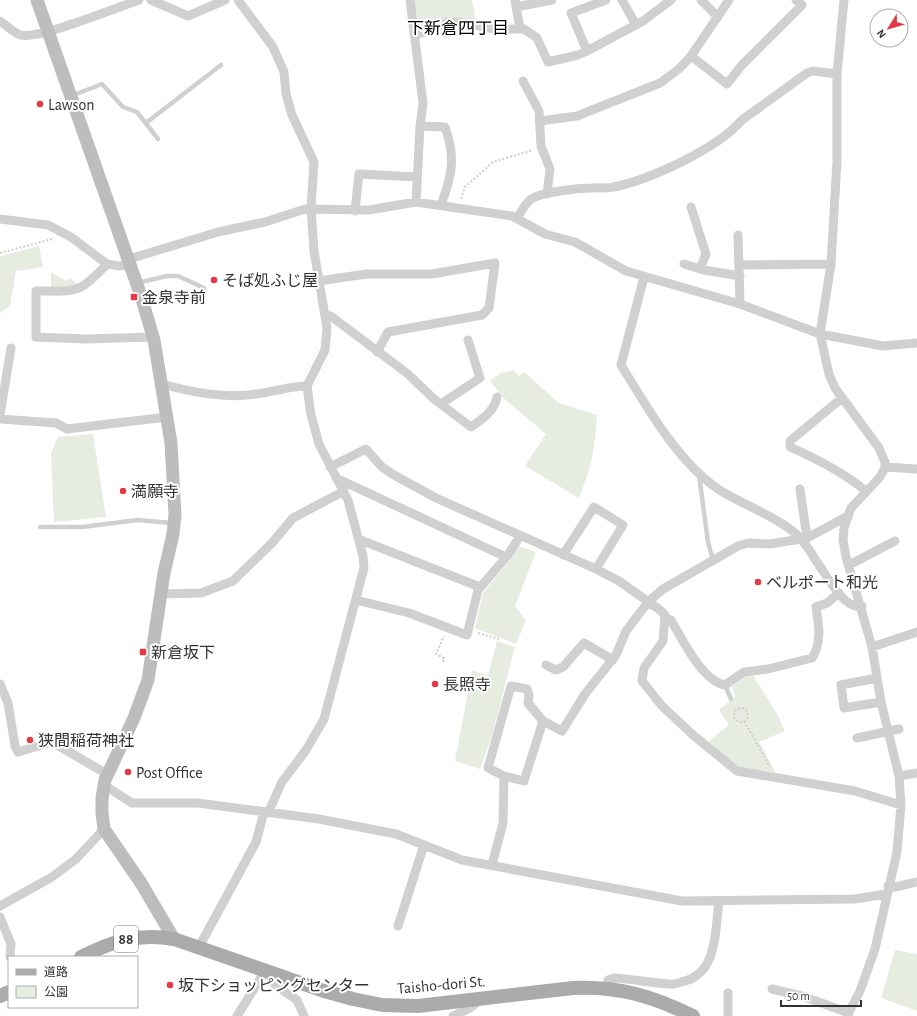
<svg xmlns="http://www.w3.org/2000/svg" width="917" height="1016" viewBox="0 0 917 1016" font-family="'Alegreya Sans','Noto Sans JP',sans-serif">
<style>
.green{fill:#e6ecdf}
.lines{fill:none;stroke-linecap:round;stroke-linejoin:round}
.path{stroke:#cdcdcd;stroke-width:2;stroke-dasharray:2 2;stroke-linecap:butt}
.lane{stroke:#d0d0d0;stroke-width:4.5}
.street{stroke:#d0d0d0;stroke-width:9}
.secondary{stroke:#bdbdbd;stroke-width:13}
.primary{stroke:#ababab;stroke-width:14}
.poi-dot{fill:#e63946;stroke:#fff;stroke-width:1.5}
.labels{text-anchor:middle;stroke-width:4;stroke-linejoin:round;paint-order:stroke}
.shield{fill:#fff;stroke:#707070;stroke-width:1}
.shield-label{font-size:15px;font-weight:bold;fill:#333}
.poi-label{font-size:16px;fill:#333;stroke:#fff;text-anchor:start}
.street-label{font-size:16px;fill:#333;stroke:#fff}
.neighbourhood-label{font-size:17px;fill:#000;stroke:#fff}
</style>
<rect width="100%" height="100%" fill="#fff"/>
<!-- green -->
<path class="green" d="M414 0H472L476 21C466 19 455 16 445 18 435 21 428 27 418 26Z
M39 246 43 267 16 271 10 306 0 313V256Z
M51 272 66 281 71 278 78 285 75 287H51Z
M514 370 519 376 524 372 559 403 597 415C595 449 592 466 579 498L525 466 546 434 501 396 490 380 501 373Z
M93 434 106 517 54 522 51 453 58 437Z
M519 546 536 552 515 606 526 620 516 644 475 628 483 593 511 559Z
M497 641 515 647 492 736 480 769 455 761 472 670 488 676Z
M753 675 776 712 785 731 759 742 776 773 740 768 708 742 729 725 719 710 735 697 732 686 747 676Z
M895 950 917 954V1011L881 998Z"/>
<g class="lines">
<!-- path -->
<path class="path" d="M461 199 465 187 493 162 533 150
M0 253 52 239
M143 487 162 484
M478 633 499 639
M443 662 444 658 436 654 444 636
M734 715a7 7 0 1 1 14 0a7 7 0 1 1-14 0Z
M744 721 770 767"/>
<!-- lane -->
<path class="lane" d="M71 96 102 84 123 107 137 112 158 139
M146 123 221 65
M137 283 167 276H178L204 288
M699 475 708 542 713 560
M40 527H83L137 520 172 523
M725 685 731 699"/>
<!-- street -->
<path class="street" d="M151 0 188 16 225 0
M238 0 273 47 284 72 286 94 292 115 314 162 311 208 314 251 327 328 325 350 307 386 311 415 319 444 348 500 363 556 364 568 324 719 306 750 282 782 268 813
M410 0 423 103 420 126 416 202
M515 0 520 29
M622 0 636 25
M701 0 718 17
M844 0 837 74V161L831 264 820 334 829 374 835 388 879 448 885 462V467L880 477 851 508 844 528 843 540 846 557 872 647 881 702 899 776 901 805 897 852 875 949 860 991 847 1016
M516 7 552 0
M0 21C6 25 14 33 20 35 38 40 118 7 139 0
M416 35 448 22H459L495 29H524L537 38 548 62 578 55 587 51 643 21 671 0
M587 51 571 13 606 0
M691 56 727 84 742 65 802 5 796 0
M523 81 539 111 541 146 550 169 547 194
M540 121 577 116 660 83 679 69 691 56 729 0
M420 126 445 127C456 157 452 176 441 205
M691 207 706 254 700 269
M355 211 359 174 417 177
M518 217C521 212 525 204 530 200 539 192 580 188 592 188 599 187 607 189 614 187 651 179 717 149 742 120L807 73 813 71 837 74
M0 219 48 225 71 237 107 264 119 266 131 264
M738 235 740 304
M129 259 218 232 265 222 305 209 369 210 416 202 512 216 545 234 575 242 626 271 740 304 820 334 883 346 917 343
M107 264C78 295 77 291 36 291V337L85 339 153 337
M684 264 704 270 740 276
M740 265 831 264
M644 277 621 365C647 407 677 461 718 489 741 504 785 520 801 539 807 546 812 554 817 562 826 574 844 611 862 606
M319 281 366 274H432L495 263 489 308 482 315 388 332 377 352
M325 314 332 317 408 374 434 399 471 427C483 418 494 412 497 397
M161 384C192 392 224 399 256 394 273 392 290 386 307 386
M842 398 790 441V447C817 459 843 472 866 491
M441 404 480 378 468 340
M0 415 11 348
M0 419 56 423 67 429 167 417
M330 467 366 449 382 467 394 475 436 498 596 569 619 581 660 610 665 615 663 641 644 668 642 681 662 706 693 735 737 771 855 791 901 805
M885 467 917 469
M336 478 506 557
M800 489 807 538
M358 539 480 587
M563 555 594 507 623 525 596 569
M849 565 895 541
M161 594 201 593 233 581 272 543 293 518 344 491
M356 600 409 613 467 635 478 590 508 555 520 536
M665 618 671 620C682 639 703 682 725 685L744 672 768 669 812 658C822 642 819 626 816 607L827 603 839 593
M872 647 917 632
M546 665 556 670 563 667 584 643 613 660
M877 678 841 685 844 708 881 702
M0 684 8 703 15 746 18 752 52 742 107 774
M543 721 524 781 504 776 488 768 511 686 527 689 529 695 528 703 543 721 562 731 585 694 616 655 626 631 649 601 663 589 738 546 748 543 770 544 807 538 846 517
M857 738 899 729
M899 776 917 773
M104 785 132 803H198L319 819 396 834 462 860 682 901 855 899 886 894
M492 865 503 823 504 776
M888 886 895 887 917 882
M0 906 52 877 76 859 104 829
M0 917 11 944 10 957
M398 926 424 845
M199 947 256 842 264 812
M269 972 275 985 297 1000 304 1016
M606 988 608 980 614 978C633 979 651 983 670 984 674 985 680 982 685 981 718 972 715 929 719 902
M772 989 802 996 849 1013
M728 993V1016
M237 1016 265 971
M453 1016 470 1008 481 999"/>
<!-- secondary -->
<path class="secondary" d="M37 0 141 296 154 340 171 443 175 515 173 534 164 573 148 680 134 718 105 780 102 798V813L104 829 141 883 174 939"/>
<!-- primary -->
<path class="primary" d="M81 957C113 941 137 933 174 939L324 991 353 999 382 1005 418 1006 573 988C619 986 652 996 693 1016
M0 996 9 992"/>
</g>
<!-- markers -->
<g class="poi-dot">
<circle cx="40" cy="104" r="4"/>
<circle cx="214" cy="280" r="4"/>
<rect x="130" y="293" width="8" height="8" rx="2"/>
<circle cx="123" cy="491" r="4"/>
<circle cx="758" cy="582" r="4"/>
<rect x="139" y="648" width="8" height="8" rx="2"/>
<circle cx="435" cy="684" r="4"/>
<circle cx="30" cy="740" r="4"/>
<circle cx="128" cy="772" r="4"/>
<circle cx="170" cy="985" r="4"/>
</g>
<g class="labels">
<!-- shield labels -->
<rect class="shield" x="114" y="926" width="24" height="26" rx="3"/>
<g class="shield-label">
<text x="126" y="944">88</text>
</g>
<!-- poi labels -->
<g class="poi-label">
<text x="48" y="110">Lawson</text>
<text x="222" y="286">そば処ふじ屋</text>
<text x="142" y="303">金泉寺前</text>
<text x="131" y="497">満願寺</text>
<text x="766" y="588">ベルポート和光</text>
<text x="151" y="658">新倉坂下</text>
<text x="443" y="690">長照寺</text>
<text x="38" y="746">狭間稲荷神社</text>
<text x="136" y="778">Post Office</text>
<text x="178" y="991">坂下ショッピングセンター</text>
</g>
<!-- street labels -->
<g class="street-label">
<text transform="translate(441 984) rotate(-5)" y="6">Taisho-dori St.</text>
</g>
<!-- neighbourhood labels -->
<g class="neighbourhood-label">
<text x="458" y="34">下新倉四丁目</text>
</g>
</g>
<!-- legend -->
<rect x="8" y="956" width="130" height="52" fill="#ffffff" stroke="#adadad"/>
<rect x="16" y="969" width="20" height="6" fill="#ababab" stroke="#adadad"/>
<text x="44" y="976" font-size="12" fill="#333333">道路</text>
<rect x="16" y="986" width="20" height="12" fill="#e6ecdf" stroke="#adadad"/>
<text x="44" y="996" font-size="12" fill="#333333">公園</text>
<!-- north arrow -->
<g transform="translate(889 28) rotate(233)"><circle r="19" fill="#ffffff" stroke="#adadad"/>
<path d="M0-3L7 15L0 10L-7 15Z" fill="#e63946"/>
<text y="-6" font-size="11" font-weight="bold" text-anchor="middle" fill="#333333">N</text>
</g>
<!-- scale -->
<path d="M781 1000v6h80v-6" fill="none" stroke="#333333" stroke-width="2"/>
<text x="787" y="1000" font-size="12" fill="#333333" stroke="#ffffff" stroke-width="3" paint-order="stroke">50 m</text>
</svg>
